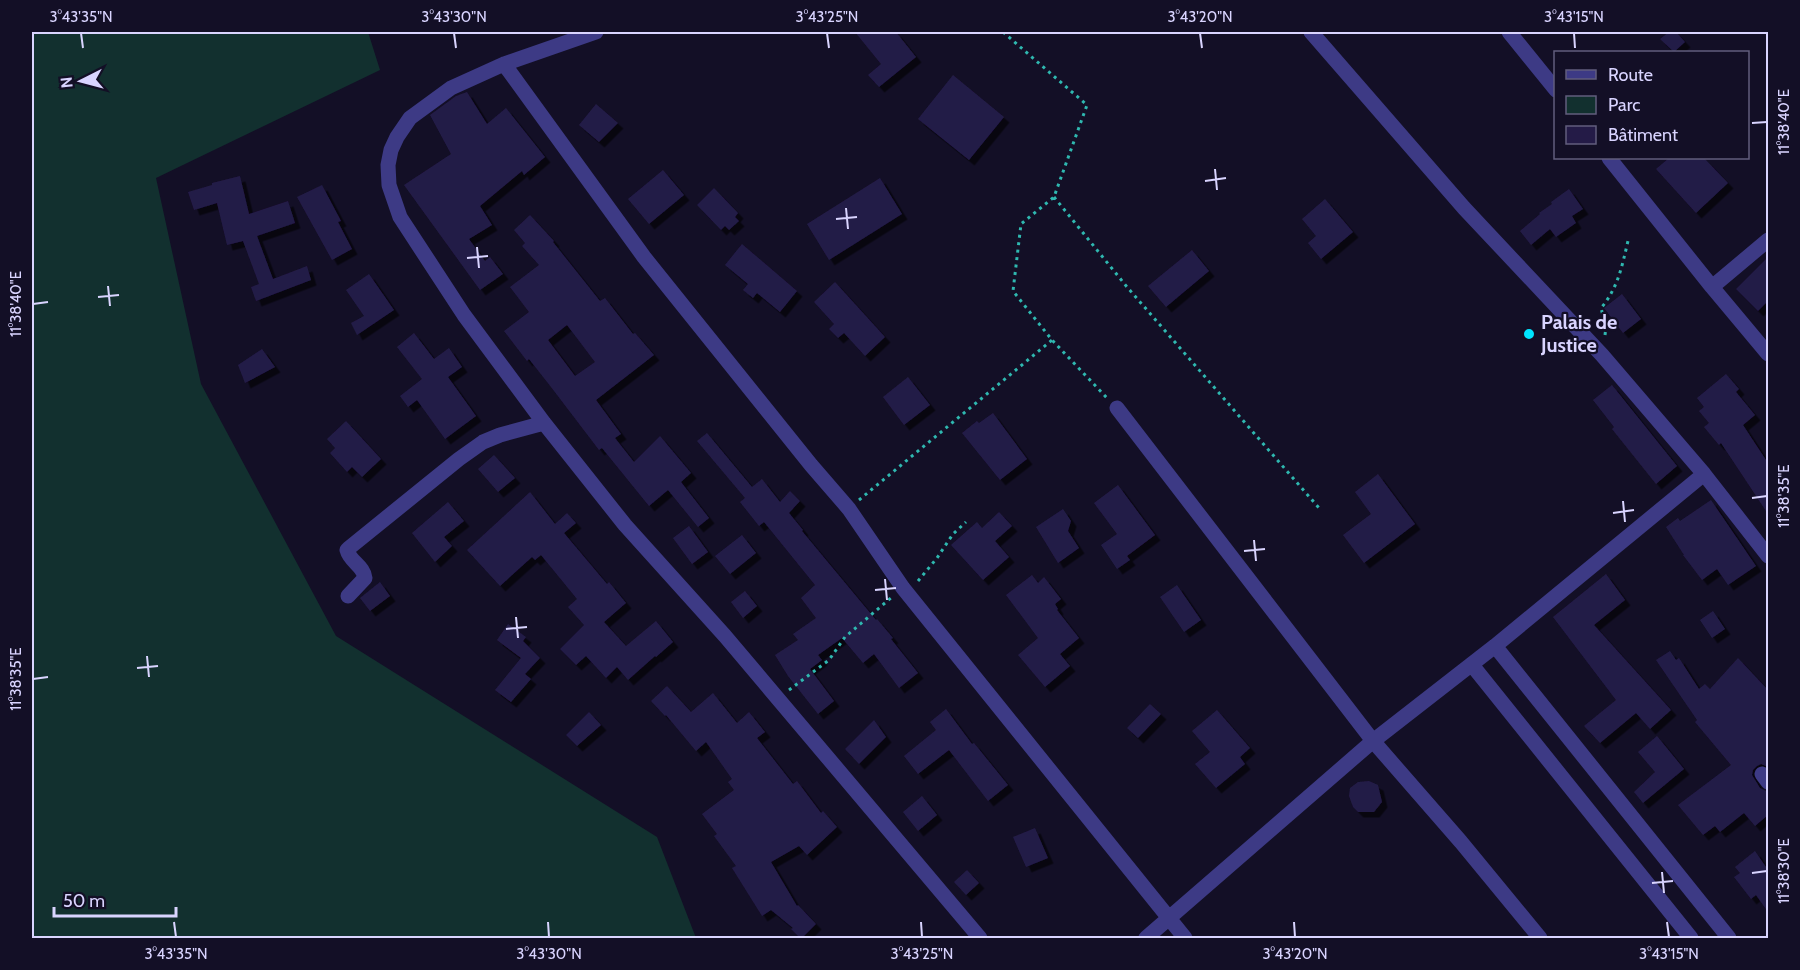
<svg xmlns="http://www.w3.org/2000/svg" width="1800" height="970" viewBox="0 0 1800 970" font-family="Cabin,sans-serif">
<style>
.green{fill:#12302f}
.building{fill:#241b47;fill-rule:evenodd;filter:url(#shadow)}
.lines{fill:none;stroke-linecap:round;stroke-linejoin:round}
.path{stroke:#2fb8b0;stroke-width:3;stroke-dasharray:3 4.5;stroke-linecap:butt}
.street{stroke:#3d3a85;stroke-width:15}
.ticks{fill:none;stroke:#d9d4ff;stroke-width:2}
.poi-dot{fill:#00e5ff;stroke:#130f26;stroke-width:2}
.labels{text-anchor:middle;stroke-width:4.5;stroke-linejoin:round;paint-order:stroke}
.poi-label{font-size:20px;font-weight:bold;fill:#d9d4ff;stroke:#130f26;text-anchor:start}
.neatline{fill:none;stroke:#d9d4ff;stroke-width:2}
.ticks-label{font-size:15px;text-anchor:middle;fill:#d9d4ff}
</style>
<defs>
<filter id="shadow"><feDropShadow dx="5.5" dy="5.5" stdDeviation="0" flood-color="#0009"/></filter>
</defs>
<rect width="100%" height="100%" fill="#130f26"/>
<!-- green -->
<path class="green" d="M32 32H368L380 70 156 178 201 384 336 636 657 837 696 938H32Z"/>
<!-- building -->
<path class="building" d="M855 32H896L916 57 879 87 868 75 881 64Z
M1669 32H1676L1685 42 1674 52 1660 39Z
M953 75 1004 117 969 160 918 119Z
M467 92 487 124 506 108 545 157 524 175 522 171 480 206 492 225 469 239 485 261 490 257 503 274 480 290 404 185 451 154 430 115 456 96Z
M596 104 618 123 599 142 579 125Z
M1669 158H1704L1728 183 1696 213 1656 169Z
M663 170 684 195 649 224 628 199Z
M240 176 249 214 288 201 295 223 257 236 273 279 307 266 311 280 256 301 251 287 259 284 243 241 227 245 217 203 194 210 188 192 212 185V183Z
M880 178 902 214 829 260 807 224Z
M322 185 341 221 338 222 352 249 332 260 297 197Z
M714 188 738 213 735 217 739 221 729 230 725 226 721 230 697 205Z
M1569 189 1583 209 1572 216 1576 223 1556 237 1550 229 1531 245 1520 231 1540 214 1539 213 1552 204 1551 202Z
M1325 199 1353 232 1321 259 1308 243 1316 236 1302 219Z
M530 215 554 241 553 242 600 301 605 298 633 334 635 333 654 355 596 400 621 434 615 438 634 462 660 436 691 473 681 482 709 518 698 527 668 490 649 506 602 448 599 450 551 387 529 359 527 361 504 331 529 312 510 287 539 265 522 246 525 243 514 230ZM567 325 595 362 575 376 548 340Z
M742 244 797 291 780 312 757 293 753 298 743 290 748 284 725 265Z
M1192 250 1209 271 1166 307 1148 286Z
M1768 257V301L1758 311 1736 289Z
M369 274 394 310 357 335 351 323 364 316 346 290Z
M835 282 885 337 865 356 844 333 838 338 829 329 834 324 814 302Z
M1622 294 1641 319 1623 333 1604 308Z
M414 333 434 359 449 348 462 367 448 377 476 416 445 439 417 400 408 407 400 396 422 379 397 347Z
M262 349 275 367 245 383 238 365Z
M1726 374 1739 389 1736 392 1755 415 1743 425 1768 463V514L1721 443 1719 445 1704 427 1709 423 1699 411 1704 407 1697 398Z
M908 377 930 405 904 425 883 397Z
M1612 385 1677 466 1656 484 1612 429 1614 427 1593 400Z
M993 413 1027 459 1000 480 962 433 977 421 979 423Z
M346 421 381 459 362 477 352 467 347 472 330 453 335 448 327 439Z
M707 433 752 487 762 479 780 502 790 491 800 501 789 513 803 530 802 531 876 620 877 619 893 638 891 639 918 673 899 688 874 654 863 663 842 638 818 655 822 660 810 669 834 701 818 714 788 676 775 655 798 640 793 634 816 618 801 598 815 585 764 522 759 526 740 502 745 498 697 441Z
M494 455 515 478 498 492 478 469Z
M1378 474 1415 524 1364 563 1343 535 1371 514 1355 492Z
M1118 485 1155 535 1127 556 1130 560 1117 569 1101 545 1117 534 1094 503Z
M530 492 555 524 567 513 576 523 564 533 607 584 609 582 626 603 604 622 626 646 656 621 673 642 656 657 655 656 628 680 617 667 606 678 586 656 576 665 560 649 584 625 568 607 577 599 541 555 535 560 532 557 500 586 467 550Z
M1711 500 1756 566 1728 585 1717 569 1702 580 1683 555H1684L1666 527 1678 518 1680 521Z
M448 502 464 521 444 537 452 546 435 562 412 533Z
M1063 509 1071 521 1068 531 1079 548 1058 563 1036 527Z
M999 512 1012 526 995 541 1009 557 983 580 951 545 977 522 982 528Z
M689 526 708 552 692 564 673 538Z
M742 535 756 553 730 574 715 556Z
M1606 574 1625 600 1594 625 1671 710 1650 729 1636 713 1600 743 1584 726 1616 700 1553 617Z
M1032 575 1038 583 1044 577 1061 599 1055 604 1058 609 1057 610 1079 638 1060 654 1070 666 1045 687 1018 655 1038 638 1006 595Z
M380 582 390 596 370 611 360 598Z
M1177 585 1201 620 1184 632 1160 597Z
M745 591 757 606 743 618 731 602Z
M1713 611 1725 629 1712 638 1700 620Z
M508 624 526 637 523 641 540 658 525 674 531 679 511 702 495 690 521 658 497 640Z
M1670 651 1676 660 1679 658 1699 689 1705 684 1710 689 1738 658 1768 690V767L1761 764 1757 766 1753 770 1752 775 1760 788 1768 792V815L1755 826 1744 813 1720 832 1715 826 1703 835 1678 805 1731 765 1695 722 1697 720 1656 660Z
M667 686 691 712 713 693 737 723 749 712 765 732 757 738 793 784 797 781 821 813 823 811 837 827 807 855 799 846 771 862 797 906 798 905 816 924 801 939 791 929 793 928 771 910 762 916 732 868 736 866 714 836 717 834 702 814 734 790 728 782 732 779 706 742 696 751 666 715 665 716 651 701Z
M1150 704 1161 714 1138 738 1127 728Z
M946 709 972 744 974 743 1008 785 988 801 949 750 918 774 904 756 936 730 930 722Z
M1217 710 1250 748 1240 757 1245 764 1216 788 1195 764 1210 752 1192 731Z
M589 712 601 725 577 746 566 735Z
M874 720 886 737 859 764 845 749Z
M1657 736 1684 769 1643 803 1634 792 1655 772 1638 752Z
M1369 781 1378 785 1382 802 1374 812H1358L1353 807 1349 796 1350 788 1358 782Z
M922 796 937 815 918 831 903 812Z
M1035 828 1048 858 1026 867 1013 837Z
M1755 851 1768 870V912L1756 895 1751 899 1734 877 1740 873 1735 867Z
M967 870 979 883 966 895 954 882Z"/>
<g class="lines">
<!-- path -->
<path class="path" d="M1003 32 1087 105 1054 197 1021 224 1013 291 1052 340 1107 398
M1054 197 1127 287 1319 508
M1605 335 1606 327 1601 308C1618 288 1622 266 1628 241
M859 500 1052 340
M918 581 937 558 953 534 966 522
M789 690 829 660 845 637 892 597"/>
<!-- street -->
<path class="street" d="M596 32 504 64 451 88 410 118 397 137 391 150 388 165 389 185 400 217 464 315 544 423 625 525 725 636 980 938
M1311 32 1464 208 1602 355 1704 474
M1509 32 1556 90
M504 64 644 257 811 465 849 509 903 588 1185 938
M1609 158 1712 287 1768 354
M1712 287 1768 240
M1117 408 1373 741 1461 842 1540 938
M348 596 365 578C364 566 350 562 347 550L349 548 459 459 483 442 500 435 544 423
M1495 646 1729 938
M1472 665 1691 938
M1762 774 1768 782
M1146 938 1373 741 1495 646 1704 474 1768 556"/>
</g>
<!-- ticks -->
<path class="ticks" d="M81 33 83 48M454 33 456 48M827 33 829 48M1200 33 1202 48M1574 33 1575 48M1752 123 1767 122M1215 169 1217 190M1205 181 1226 178M846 208 848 229M836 219 857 217M477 247 479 268M467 258 488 256M108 286 110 306M98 297 119 295M33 304 48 302M1752 498 1767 496M1623 501 1625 522M1613 513 1634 510M1254 540 1256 561M1244 551 1265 549M885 579 887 600M875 590 896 588M516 617 518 638M506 629 527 627M147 656 149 677M137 668 158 666M33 679 48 677M1662 872 1664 893M1752 873 1767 871M1652 883 1673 881M174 922 176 937M548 922 549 937M921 922 922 937M1294 922 1295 937M1667 922 1669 937"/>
<!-- markers -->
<circle class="poi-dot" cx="1529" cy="334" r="6"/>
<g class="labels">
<!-- poi labels -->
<g class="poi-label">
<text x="1541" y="329">Palais de<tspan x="1541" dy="23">Justice</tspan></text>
</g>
</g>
<!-- border -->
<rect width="1800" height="970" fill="none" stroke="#130f26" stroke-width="66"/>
<!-- legend -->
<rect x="1554" y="51" width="195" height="108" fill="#130f26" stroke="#625e7d" stroke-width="1.5"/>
<rect x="1566" y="70" width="30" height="9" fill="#3d3a85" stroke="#625e7d" stroke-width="1.5"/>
<text x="1608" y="81" font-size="18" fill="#d9d4ff">Route</text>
<rect x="1566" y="96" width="30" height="18" fill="#12302f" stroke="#625e7d" stroke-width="1.5"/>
<text x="1608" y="111" font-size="18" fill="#d9d4ff">Parc</text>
<rect x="1566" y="126" width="30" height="18" fill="#241b47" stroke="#625e7d" stroke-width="1.5"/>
<text x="1608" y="141" font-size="18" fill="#d9d4ff">Bâtiment</text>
<!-- north arrow -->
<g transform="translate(81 81) rotate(264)" stroke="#130f26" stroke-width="4.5" paint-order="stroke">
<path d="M0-4.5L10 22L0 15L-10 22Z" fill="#d9d4ff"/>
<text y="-9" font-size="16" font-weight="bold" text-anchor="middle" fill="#d9d4ff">N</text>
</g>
<!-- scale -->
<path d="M54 907v9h122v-9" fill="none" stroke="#d9d4ff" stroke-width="3"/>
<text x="63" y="907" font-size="18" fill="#d9d4ff" stroke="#130f26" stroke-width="4.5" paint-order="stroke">50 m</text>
<rect x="33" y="33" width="1734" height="904" class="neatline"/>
<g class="ticks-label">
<text x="81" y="22">3°43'35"N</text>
<text x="454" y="22">3°43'30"N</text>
<text x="827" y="22">3°43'25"N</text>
<text x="1200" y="22">3°43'20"N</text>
<text x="1574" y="22">3°43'15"N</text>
<text transform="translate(1784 122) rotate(-90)" y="5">11°38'40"E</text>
<text transform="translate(16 304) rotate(-90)" y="5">11°38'40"E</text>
<text transform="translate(1784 496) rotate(-90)" y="5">11°38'35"E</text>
<text transform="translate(16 679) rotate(-90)" y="5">11°38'35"E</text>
<text transform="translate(1784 871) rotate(-90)" y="5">11°38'30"E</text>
<text x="176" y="959">3°43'35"N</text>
<text x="549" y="959">3°43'30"N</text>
<text x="922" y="959">3°43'25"N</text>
<text x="1295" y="959">3°43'20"N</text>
<text x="1669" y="959">3°43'15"N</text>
</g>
</svg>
